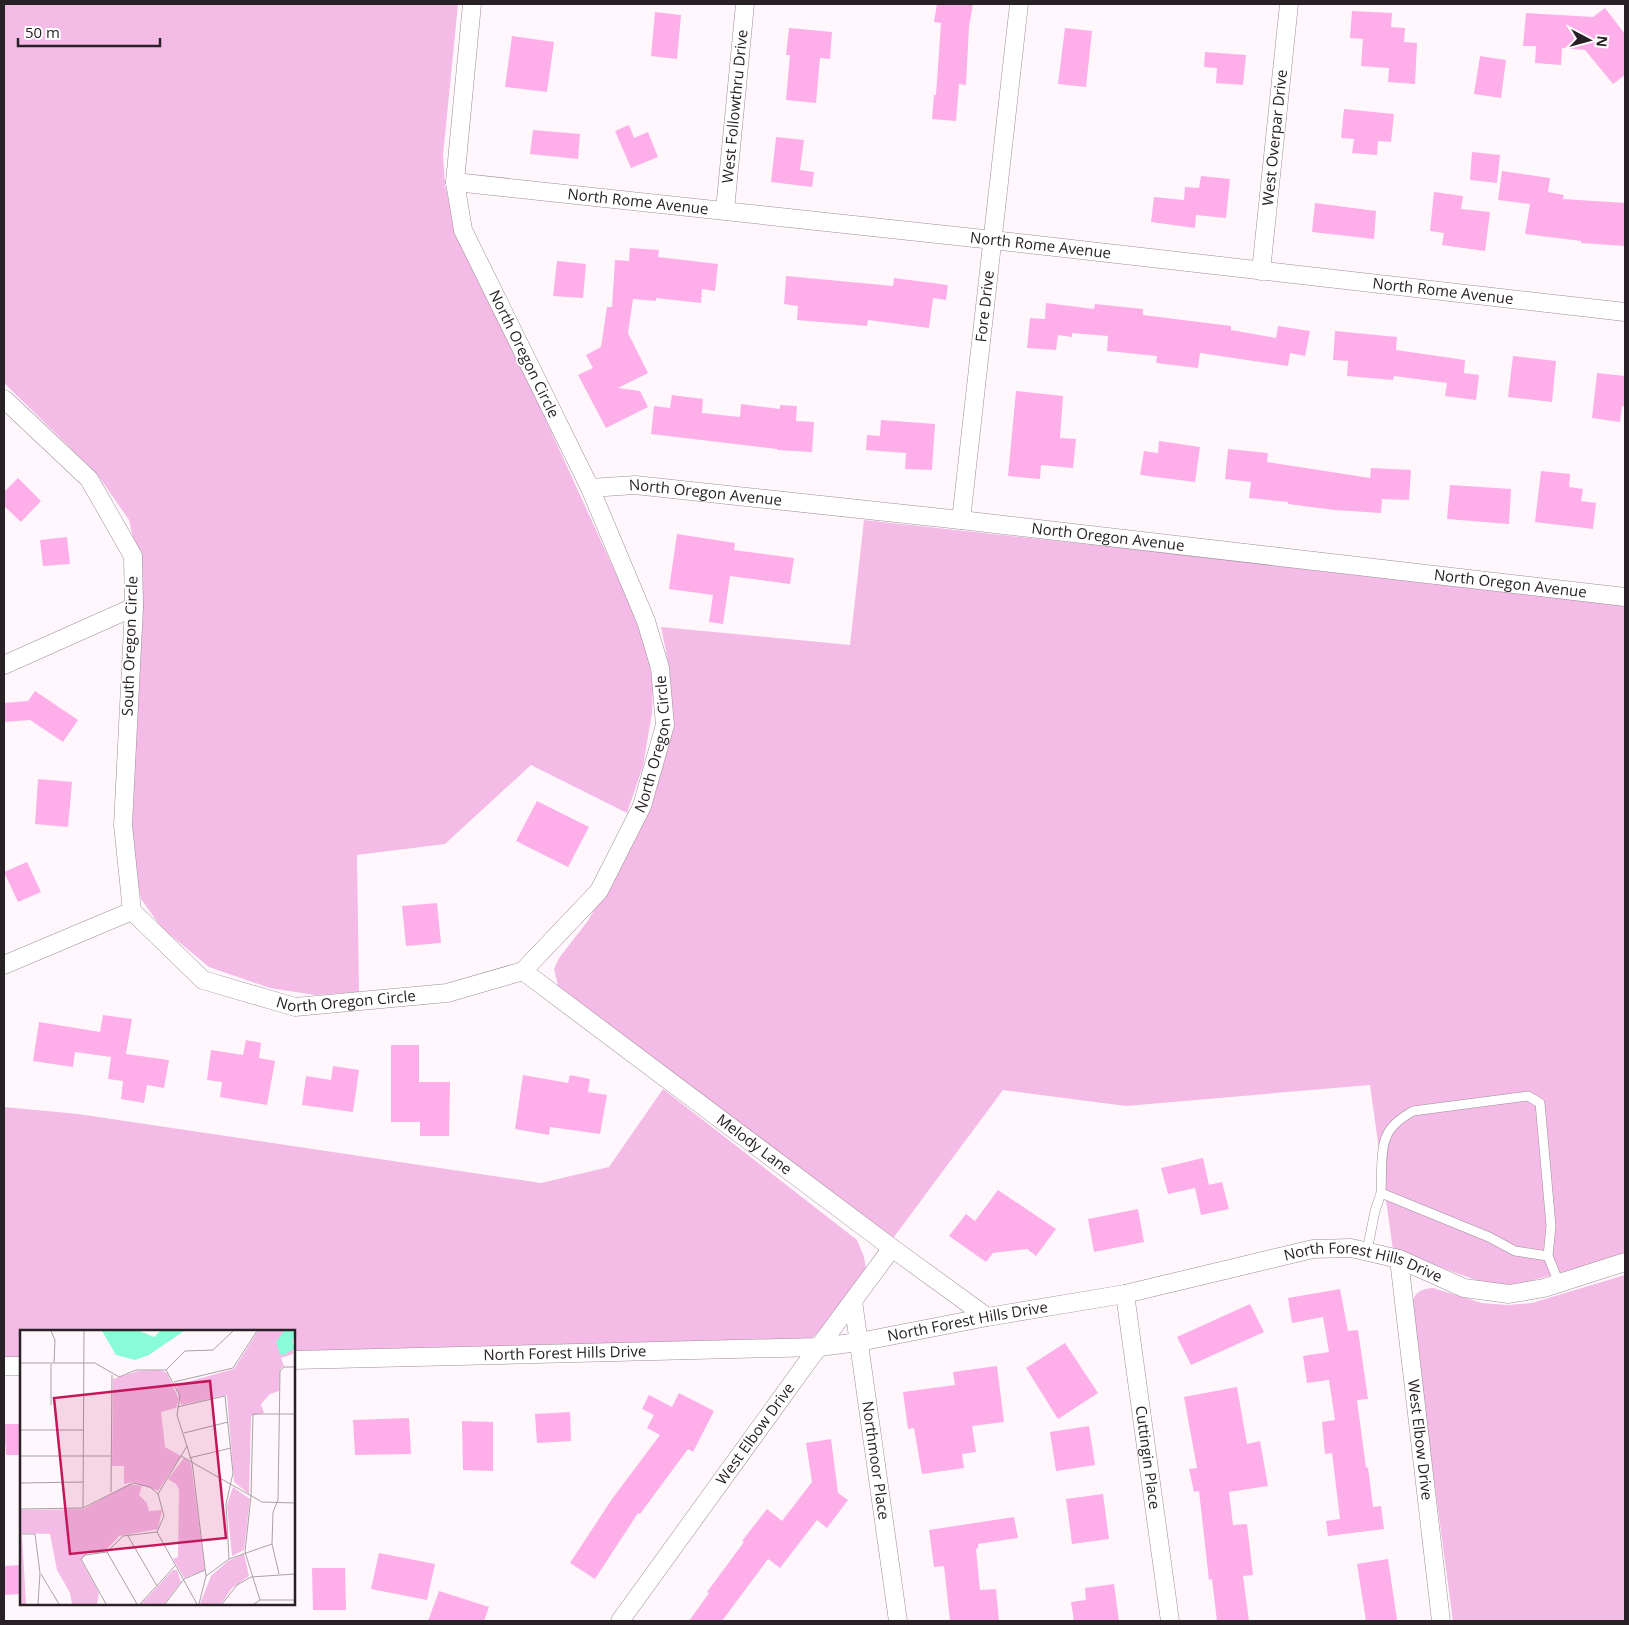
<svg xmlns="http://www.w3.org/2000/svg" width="1629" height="1625" viewBox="0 0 1629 1625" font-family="'Open Sans',sans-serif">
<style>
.green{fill:#f3bbe5}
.building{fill:#feafea}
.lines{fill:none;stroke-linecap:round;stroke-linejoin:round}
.service-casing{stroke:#9f8d9a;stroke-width:10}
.minor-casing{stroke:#9f8d9a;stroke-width:19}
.service{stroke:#fff;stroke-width:9}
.minor{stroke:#fff;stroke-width:18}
.labels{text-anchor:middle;stroke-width:4;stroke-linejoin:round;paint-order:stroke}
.street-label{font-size:15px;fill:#282126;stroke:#fff}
.inset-road{fill:none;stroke:#a9a1a6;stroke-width:1}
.view{fill:#c2185b;fill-opacity:0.15;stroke:#c2185b;stroke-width:2.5}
.inset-edge{fill:none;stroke:#282126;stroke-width:2.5}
</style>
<rect width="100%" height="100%" fill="#fff7fc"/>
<!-- green -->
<path class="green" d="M4 4H458L443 155 445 185 454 222 472 266 539 405 626 596 646 648 653 683 652 713 643 766 627 813 531 765 445 844 357 855 359 992 315 995 270 988 209 967 161 927 141 899 131 844 141 605 139 566 129 520 97 474 4 383Z
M864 520 1625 603V1254L1608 1260 1526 1282 1504 1285 1484 1283 1393 1250 1370 1085 1126 1106 1003 1090 891 1241 559 989 554 969 559 958 587 922 612 880 670 717V672L661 627 850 645Z
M663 1089 857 1240 864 1257 866 1269 821 1329 811 1339 294 1353V1331H21V1359L4 1360V1107L78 1114 541 1183 609 1167Z
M1625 1275V1621H1453L1411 1308C1413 1294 1419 1289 1433 1288L1482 1303 1508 1305 1532 1303Z"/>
<!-- building -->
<path class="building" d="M937 4H973L969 27 966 85 959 84 956 121 932 119 934 95H936L941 23 934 22Z
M1605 8 1625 34V75L1613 84 1585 50 1562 48 1561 65 1535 63 1536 46H1523L1526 13 1593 17Z
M1352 11 1392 13 1391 27 1405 28 1404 42 1417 43 1415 84 1388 82 1389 68 1361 66 1363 39 1350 38Z
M655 12 681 15 677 59 651 56Z
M789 28 832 32 830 59 820 58 816 103 786 100 790 55H786Z
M1065 28 1092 31 1086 87 1058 84Z
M512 36 554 42 547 92 505 87Z
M1205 52 1246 55 1243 85 1216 83 1217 68 1204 67Z
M1480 56 1506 60 1501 98 1474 94Z
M1344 109 1394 114 1391 142 1378 141 1377 155 1352 153 1354 139 1341 138Z
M629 125 634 138 648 132 658 157 631 168 615 131Z
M533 130 580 134 578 159 530 154Z
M776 137 804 140 800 170 814 172 812 187 771 182Z
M1472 152 1500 155 1497 183 1470 180Z
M1502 171 1550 178 1548 192 1564 195 1563 199 1625 203V246L1581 243V241L1525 234 1530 204 1498 200Z
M1201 176 1230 179 1226 218 1196 215 1195 228 1151 222 1154 197 1184 200 1185 187 1199 188Z
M1434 192 1463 196 1461 209 1490 212 1485 251 1442 245 1444 233 1430 231Z
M1315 203 1376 211 1374 239 1312 232Z
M630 248 659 250 658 257 718 264 715 291 702 289 701 303 656 298V301L633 299 628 333 648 373 618 388 640 391 648 407 606 428 578 375 593 368 586 355 601 347 607 307H612L615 260 629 261Z
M557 261 586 264 583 298 553 296Z
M786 276 893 286 894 278 948 285 946 300 933 298 929 328 868 320 867 326 797 320 798 306 784 304Z
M1046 303 1094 309 1095 304 1143 309V315L1231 326V330L1276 338 1278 326 1310 331 1305 356 1290 353 1288 366 1200 353 1198 368 1156 363 1157 356 1107 351 1108 336 1072 333V337L1058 335 1056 350 1027 348 1030 318 1045 319Z
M1335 331 1397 337 1396 350 1465 360 1464 373 1479 375 1476 400 1445 396 1447 383 1394 376 1393 380 1347 376 1348 361 1333 360Z
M1513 356 1556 361 1552 402 1508 397Z
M1597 373 1625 376V407L1622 406 1620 422 1592 418Z
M1016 391 1063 396 1060 438 1076 439 1073 468 1041 465 1040 479 1008 476Z
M672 395 703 399 702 413 740 417 741 404 780 409V405L797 406 796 421 814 422 812 452 777 450V449L651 434 654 406 670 408Z
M881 420 935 424 932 470 905 469 906 453 866 450 867 435 880 436Z
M1159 441 1200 447 1195 482 1140 475 1144 451 1158 453Z
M1228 449 1268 453 1267 462 1370 478 1371 468 1411 470 1409 500 1382 499 1381 513 1334 510 1288 504V502L1249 498 1251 482 1225 479Z
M1541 471 1570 474 1569 487 1583 489 1581 501 1596 503 1593 529 1535 522Z
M18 478 41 501 21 522 4 506V492Z
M1450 485 1511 489 1509 524 1447 519Z
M677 534 735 543 734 550 794 558 790 584 730 576 723 624 709 622 713 595 669 589Z
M67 537 70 564 43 566 40 540Z
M35 691 78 720 63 742 30 720 4 722V703L28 701Z
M38 779 72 782 68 827 35 824Z
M537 801 589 827 568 867 516 841Z
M27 862 41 892 18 902 4 872Z
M437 903 441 943 406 946 402 906Z
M103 1015 132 1019 126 1054 169 1060 164 1088 147 1085 144 1103 121 1099 123 1081 108 1079 111 1057 75 1052 73 1067 33 1061 39 1022 100 1032Z
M246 1040 261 1043 259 1058 275 1061 267 1105 220 1097 222 1082 207 1080 211 1050 243 1055Z
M391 1045H419V1082H450L449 1136H420V1122H391Z
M333 1066 359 1070 353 1112 302 1105 306 1076 331 1080Z
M523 1075 568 1083 570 1075 590 1079 588 1092 607 1095 600 1134 550 1127 549 1135 515 1129Z
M1203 1158 1209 1185 1168 1194 1161 1168Z
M1222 1182 1229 1209 1201 1215 1195 1188Z
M998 1190 1056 1229 1036 1256 1027 1249 993 1253 986 1262 949 1236 966 1214 975 1221Z
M1138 1209 1144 1242 1094 1252 1088 1219Z
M1340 1289 1348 1331 1358 1330 1368 1399 1357 1400 1366 1468 1368 1467 1373 1507 1381 1506 1384 1529 1328 1536 1326 1521 1340 1519 1332 1453 1325 1454 1322 1422 1335 1420 1329 1380 1307 1383 1303 1356 1329 1352 1323 1317 1292 1323 1288 1298Z
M1250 1304 1264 1332 1191 1365 1177 1337Z
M1065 1343 1098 1393 1058 1419 1026 1368Z
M997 1366 1004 1422 972 1426 976 1452 962 1454 964 1468 922 1474 914 1428 908 1429 903 1392 955 1385 953 1372Z
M1237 1387 1247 1444 1260 1441 1268 1486 1229 1492 1233 1525 1247 1524 1253 1575 1243 1576 1249 1621H1217L1212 1579 1209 1580 1199 1491 1194 1492 1189 1469 1197 1468 1184 1397Z
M679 1393 714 1411 693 1452 688 1449 640 1514 638 1513 595 1579 570 1563 612 1499 660 1435 647 1428 654 1415 642 1409 649 1395 672 1407Z
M570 1412 571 1441 537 1443 535 1414Z
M409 1418 411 1454 355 1455 353 1420Z
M462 1421 493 1422V1471L463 1470Z
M4 1424H21V1455H6Z
M1089 1426 1095 1465 1056 1471 1050 1432Z
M831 1439 838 1493 848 1500 827 1528 817 1520 780 1568 768 1559 722 1621H689L709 1593 707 1592 744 1542 742 1541 767 1509 782 1521 812 1482 806 1443Z
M1103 1494 1109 1539 1072 1544 1066 1499Z
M1014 1517 1018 1538 978 1544V1548L976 1549 980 1590 996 1589 999 1621H950L944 1566 934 1567 929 1530Z
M379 1553 435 1564 427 1600 371 1589Z
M1388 1559 1397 1620 1366 1621 1357 1564Z
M21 1565V1594L4 1595V1566Z
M312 1568H345L346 1610H313Z
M1114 1584 1119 1621H1074L1071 1602 1086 1600 1085 1588Z
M439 1591 489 1607 484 1621H428Z"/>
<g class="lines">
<defs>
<path id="service" d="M1381 1193C1382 1177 1380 1149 1387 1135 1392 1124 1403 1117 1413 1111L1528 1096 1540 1103 1551 1226 1548 1256
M1367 1251 1375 1211 1381 1193 1489 1237 1515 1251 1548 1256 1559 1283"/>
<g id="minor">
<path id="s1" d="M455 182 993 240 1625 312"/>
<path id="s2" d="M725 210 745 4"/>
<path id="s3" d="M1261 271 1289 4"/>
<path d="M4 399 89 479 133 556 134 607 123 825 132 911"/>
<path id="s4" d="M590 488 635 485 961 520 1625 597"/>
<path id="s5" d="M961 520 1019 4"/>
<path d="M4 665 134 607"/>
<path id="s6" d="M132 911 203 980 295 1007 447 993 523 971 599 891 642 806 665 725 660 668 646 621 590 488 463 230 455 182 472 4"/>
<path d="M4 965 132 911"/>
<path id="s7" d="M523 971 892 1248 987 1317"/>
<path id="s8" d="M1399 1259 1441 1621"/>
<path id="s9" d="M1125 1294 1170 1621"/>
<path id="s10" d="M853 1301 898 1621"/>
<path id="s11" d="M294 1360 819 1347 859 1342 987 1317 1125 1294 1313 1249 1351 1248 1399 1259 1464 1288 1509 1294 1544 1288 1625 1262"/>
<path d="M4 1366H21"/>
<path id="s12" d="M620 1621 803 1368 892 1248"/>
</g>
</defs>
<!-- service casing -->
<use href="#service" class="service-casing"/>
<!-- minor casing -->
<use href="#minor" class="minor-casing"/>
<!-- service -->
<use href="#service" class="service"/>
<!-- minor -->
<use href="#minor" class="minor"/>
</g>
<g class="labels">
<!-- street labels -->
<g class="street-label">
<text dy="5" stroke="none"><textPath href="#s2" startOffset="104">West Followthru Drive</textPath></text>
<text dy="5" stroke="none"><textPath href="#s3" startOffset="134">West Overpar Drive</textPath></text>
<text dy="5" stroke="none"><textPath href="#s1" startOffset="184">North Rome Avenue</textPath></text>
<text dy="5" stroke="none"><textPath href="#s1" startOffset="589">North Rome Avenue</textPath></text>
<text dy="5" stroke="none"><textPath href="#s1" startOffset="994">North Rome Avenue</textPath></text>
<text dy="5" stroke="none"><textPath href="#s5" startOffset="215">Fore Drive</textPath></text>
<text transform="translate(524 354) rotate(64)" y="5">North Oregon Circle</text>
<text dy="5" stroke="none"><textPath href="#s4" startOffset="116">North Oregon Avenue</textPath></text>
<text dy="5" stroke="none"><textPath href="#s4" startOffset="521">North Oregon Avenue</textPath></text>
<text dy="5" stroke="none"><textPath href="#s4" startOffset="926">North Oregon Avenue</textPath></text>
<text transform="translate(130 646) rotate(-88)" y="5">South Oregon Circle</text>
<text dy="5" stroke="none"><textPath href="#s6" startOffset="696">North Oregon Circle</textPath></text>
<text dy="5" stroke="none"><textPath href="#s6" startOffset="246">North Oregon Circle</textPath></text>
<text dy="5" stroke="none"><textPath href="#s7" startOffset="289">Melody Lane</textPath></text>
<text dy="5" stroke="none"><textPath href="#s11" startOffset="1081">North Forest Hills Drive</textPath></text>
<text dy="5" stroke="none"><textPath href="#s11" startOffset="676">North Forest Hills Drive</textPath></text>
<text dy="5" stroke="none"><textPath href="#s11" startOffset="271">North Forest Hills Drive</textPath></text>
<text dy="5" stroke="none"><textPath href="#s12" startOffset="231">West Elbow Drive</textPath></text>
<text dy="5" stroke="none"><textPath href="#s8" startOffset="182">West Elbow Drive</textPath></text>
<text dy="5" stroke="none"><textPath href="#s9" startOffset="165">Cuttingin Place</textPath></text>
<text dy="5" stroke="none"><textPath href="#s10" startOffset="161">Northmoor Place</textPath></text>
</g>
</g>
<!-- overview -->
<g transform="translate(20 1330)">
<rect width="275" height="275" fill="#fff7fc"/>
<path d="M238 1H273V24L261 28 264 36 260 40 259 61 250 64 241 74 244 83 231 86 229 164 214 152 207 65 161 75 156 55 214 39ZM140 40 147 43 159 69 156 78 141 82 145 117 161 126 138 161 113 152 104 154V136H92L93 49 118 41ZM164 128 171 133 185 240 164 248 153 229 158 227 159 160 156 154 148 149ZM109 154 122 156 119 165 127 173 129 181 142 180 138 199 99 206 83 223H68L61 230 79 263 77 274H52L50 263 37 240 30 204 0 203V180L64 179ZM213 157 230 169 224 220 212 226 207 175ZM0 205H2L6 274H0ZM224 224 229 246 212 258 201 274H180L191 246 208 231ZM153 240H157L161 252 144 274H121Z" fill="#f3bbe5"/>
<path d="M82 1H120L134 7 140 1H164L129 25 115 30 96 25ZM264 1H274L275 5 272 11 275 18 264 25 260 24 256 12Z" fill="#88fbd7"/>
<path class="inset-road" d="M31 1 35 10 34 33M0 33H75L99 47 116 40H146M146 40 160 66 157 85 172 132 186 246 179 274M146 40 165 21 193 20 213 1M154 52 213 38 237 1M0 58V33M31 75V34M157 77 205 66 213 143 206 174 209 229M0 100H64M164 103 208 92M0 126H91M161 126 242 172 275 173M169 128 211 118M0 153 63 152M91 162 92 45M138 164 167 116M63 178 64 1M0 179 63 178 113 153 130 157 138 164 144 186 137 202M137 202 177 274M0 204H15L20 243 18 274M108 206 137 256M87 222 117 274M21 244 39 274M259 244 252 214 253 182 258 170 260 41 264 37H275M186 246 209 229 252 214M240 270 225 222 231 166 233 84H275M86 274 61 229 65 225 87 222 103 206 137 202M120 274 155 236M145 274 164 249 185 240M202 274 217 255 231 247 275 244M234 274 240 270H275"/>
<path class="view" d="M190 51 206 208 50 224 34 68Z"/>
<rect width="275" height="275" class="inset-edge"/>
</g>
<!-- border -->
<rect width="1629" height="1625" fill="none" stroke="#282126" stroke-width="10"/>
<!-- north arrow -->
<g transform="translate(1589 40) rotate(96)" stroke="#ffffff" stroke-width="4" paint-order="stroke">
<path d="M0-4L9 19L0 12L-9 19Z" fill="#282126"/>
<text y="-8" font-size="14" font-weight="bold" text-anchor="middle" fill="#282126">N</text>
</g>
<!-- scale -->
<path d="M18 38v8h142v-8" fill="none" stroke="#282126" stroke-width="2.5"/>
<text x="25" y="38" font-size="15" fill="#282126" stroke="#ffffff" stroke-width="4" paint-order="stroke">50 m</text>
</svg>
